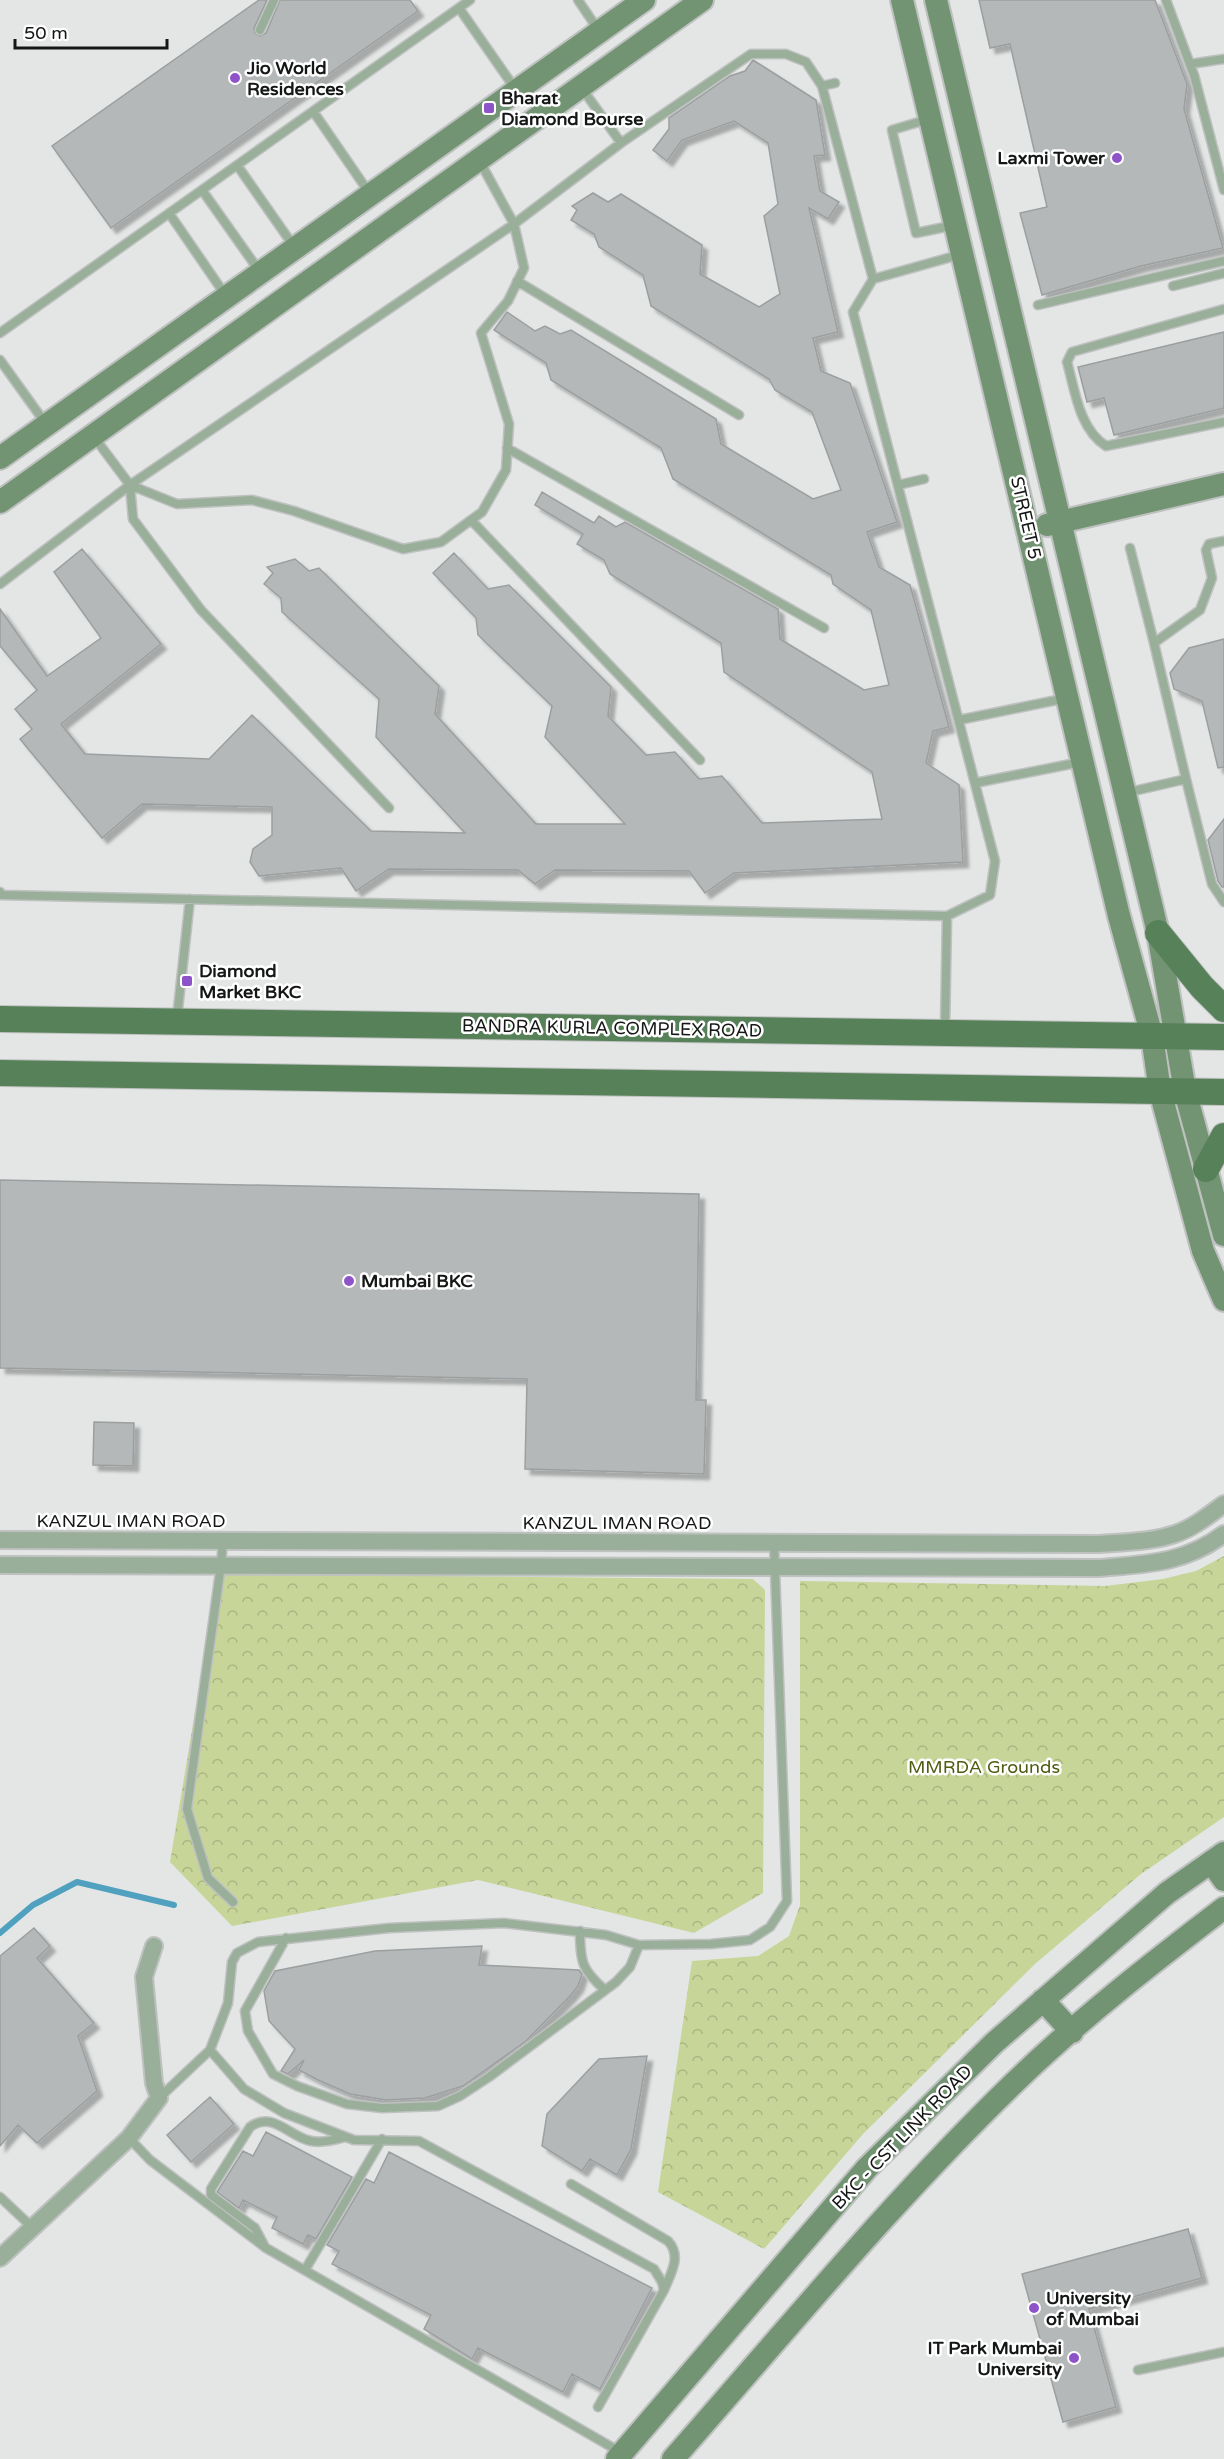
<svg xmlns="http://www.w3.org/2000/svg" width="1224" height="2459" viewBox="0 0 1224 2459" font-family="'Varela Round',sans-serif">
<style>
.forest{fill:url(#forest-crowns)}
.lines{fill:none;stroke-linecap:round;stroke-linejoin:round}
.stream{stroke:#50a1bf;stroke-width:6}
.building{fill:#b4b8b8;stroke:#9c9fa0;stroke-width:1.5;filter:url(#shadow)}
.lane-casing{stroke:#bec1c0;stroke-width:11}
.street-casing{stroke:#bec1c0;stroke-width:20}
.secondary-casing{stroke:#bec1c0;stroke-width:26}
.primary-casing{stroke:#bec1c0;stroke-width:28}
.lane{stroke:#99af99;stroke-width:8}
.street{stroke:#99af99;stroke-width:16}
.secondary{stroke:#739473;stroke-width:22}
.primary{stroke:#578158;stroke-width:26}
.poi-dot{fill:#8f53c9;stroke:#fff;stroke-width:2}
.labels{text-anchor:middle;stroke-width:5;stroke-linejoin:round;paint-order:stroke}
.poi-label{font-size:18px;font-weight:bold;fill:#151616;stroke:#fff;text-anchor:start}
.street-label{font-size:18px;fill:#151616;stroke:#fff}
.park-label{font-size:18px;fill:#4f5b10;stroke:#fff}
</style>
<defs>
<pattern id="forest-crowns" width="20" height="18" patternUnits="userSpaceOnUse" patternTransform="scale(1.5)"><rect width="20" height="18" fill="#c7d598"/><path d="M2 6a3 3 0 1 1 6 0M12 15a3 3 0 1 1 6 0" fill="none" stroke="#aab682"/></pattern>
<filter id="shadow"><feDropShadow dx="5.5" dy="5.5" stdDeviation="1.5" flood-color="#0004"/></filter>
</defs>
<rect width="100%" height="100%" fill="#e3e6e5"/>
<!-- forest -->
<path class="forest" d="M1224 1556V1817L1141 1874 1035 1964 863 2134 764 2249 658 2192 692 1961 758 1956 789 1936 800 1905V1581L1105 1586 1163 1579 1196 1571Z
M218 1574 753 1579 765 1590 763 1893 694 1933 478 1880 232 1926 170 1862Z"/>
<g class="lines">
<!-- stream -->
<path class="stream" d="M0 1933 33 1905 77 1882 174 1905"/>
</g>
<!-- building -->
<path class="building" d="M259 0H267L254 28 255 33 260 36 266 33 280 0H410L418 11 111 228 52 146Z
M979 0H1155L1187 84 1184 109 1223 248 1141 266 1042 295 1020 213 1047 207 1010 44 990 48Z
M753 60 816 100 825 155 814 156 820 191 839 202 828 219 809 208 838 332 813 338 821 371 850 383 897 522 867 532 879 567 910 585 949 727 933 731 926 763 959 785 963 862 734 873 705 893 689 871 555 870 535 884 518 870 389 869 356 891 341 868 259 876 250 862 253 849 272 835V807L142 804 102 838 20 739 32 729 15 709 37 690 0 646V609L47 676 101 638 54 572 82 549 161 644 61 724 85 754 209 759 252 715 371 831 465 833 376 737 379 699 282 612 281 598 264 584 273 573 267 567 295 559 309 571 319 568 439 686 435 714 536 824H625L545 737 552 706 478 635 476 618 433 573 454 553 488 589 509 585 611 687 608 716 646 755 675 752 699 779 722 776 762 823 882 819 872 772 724 672 721 643 610 574 604 560 577 544 583 534 535 505 542 492 594 523 599 516 616 527 625 522 778 609 780 639 864 690 889 685 871 610 833 584 831 575 673 479 661 448 551 380 546 363 494 330 507 312 535 331 545 326 560 334 571 330 716 419 721 444 813 499 841 490 812 412 775 390 769 379 651 306 643 275 599 247 594 234 571 220 577 210 572 206 593 193 608 202 621 194 702 245 700 274 759 307 780 294 764 216 778 204 768 143 734 121 682 140 667 161 653 150 669 129V118L730 76 745 71Z
M1224 332V408L1114 435 1104 398 1087 402 1078 367Z
M1224 639V767L1218 768 1202 701 1174 689 1170 673 1189 648Z
M1224 819V887H1222L1218 881 1208 840Z
M0 1180 699 1194 696 1400H706L704 1474 525 1469 527 1379 0 1368Z
M94 1422 134 1423 133 1466 93 1465Z
M34 1928 50 1946 37 1958 94 2023 78 2036 97 2091 37 2143 18 2125 0 2146V1956Z
M482 1946 479 1965 579 1970 582 1974 578 1986 570 1996 526 2041 463 2086 425 2098 386 2100 350 2094 318 2080 299 2070 304 2060 288 2074 281 2071 295 2049 269 2021 264 1991 275 1971 375 1951Z
M647 2056 631 2149 617 2175 590 2159 582 2171 542 2146 547 2114 599 2059Z
M210 2097 234 2124 191 2162 167 2135Z
M266 2132 352 2177 316 2239 308 2235 303 2244 272 2228 277 2217 243 2200 239 2208 217 2192 243 2151 253 2156Z
M389 2152 652 2288 600 2389 572 2374 563 2392 478 2348 472 2359 424 2329 431 2315 332 2264 339 2251 327 2245 366 2179 374 2183Z
M1188 2229 1202 2278 1089 2309 1116 2407 1063 2422 1022 2274Z"/>
<g class="lines">
<defs>
<path id="lane" d="M578 0 599 31
M1166 0 1194 75 1224 190
M459 8 516 90
M260 30 274 0
M1190 64 1224 59
M581 87 621 143
M313 111 370 194
M929 119 892 130 916 233 955 225
M237 165 295 248
M202 190 260 272
M169 213 226 296
M873 279 962 254
M517 281 739 415
M1173 286 1224 273
M1038 305 1224 261
M1224 309 1072 352 1067 362C1075 390 1079 429 1106 446L1224 422
M0 333 470 0
M0 360 46 424
M94 437 130 485 177 504 252 500 294 511 403 549 441 542 482 512 506 470 509 424 481 333 508 301 524 268 514 224 479 160
M507 448 824 628
M130 485 133 519 201 610 389 808
M898 485 924 479
M471 520 700 760
M1130 548 1154 643
M0 584 130 485 514 224 621 143 751 54H786L806 62 822 86 835 83
M959 720 1067 698
M1186 779 1212 884 1224 902
M975 783 1081 762
M1125 793 1186 779 1154 643 1200 610 1212 578 1206 550 1209 544 1224 541
M0 892 1 895 947 916 990 895 995 861 853 312 873 279 822 86
M177 1018 190 899
M945 1030 947 916
M223 1541 221 1565 187 1809 208 1878 233 1902
M580 1931C580 1962 582 1970 605 1990
M286 1938 245 2011 248 2031 273 2074 297 2086 347 2104 382 2108 438 2106 460 2096 489 2077 616 1982 630 1967 639 1945
M210 2050 244 2089 284 2113 354 2140 419 2141 654 2269 662 2282 664 2290 598 2407
M159 2098 210 2050 228 2003 232 1962 237 1953 258 1942 389 1928 504 1923 606 1935 639 1945 711 1944 750 1940 770 1927 787 1901 774 1543
M129 2138 150 2160 266 2248 622 2453
M571 2184 668 2241C682 2256 671 2273 664 2290
M0 2197 33 2228
M264 2245 255 2228 211 2195V2189L250 2127C273 2110 289 2137 311 2141 322 2143 335 2140 345 2137
M305 2270 382 2139
M1138 2370 1224 2352"/>
<path id="street" d="M0 1540 1099 1544C1124 1542 1151 1542 1175 1534 1193 1528 1209 1515 1224 1504
M0 1565 1099 1568C1146 1564 1184 1564 1224 1534
M0 2258 129 2138 159 2098 154 2083 144 1977 154 1946"/>
<path id="secondary" d="M902 0 1119 916 1152 1036 1160 1091 1203 1251 1224 1300
M936 0 1158 933 1185 1091 1224 1235
M0 458 644 0
M0 502 702 0
M1047 525 1224 484
M1211 1862 1224 1880
M1043 2000 1072 2032
M617 2459 867 2168 994 2043 1167 1893 1224 1853
M673 2459C785 2332 893 2200 1015 2082 1080 2019 1152 1963 1224 1908"/>
<path id="primary" d="M1158 933 1202 987 1224 1009
M0 1019 1224 1037
M0 1073 1224 1092
M1206 1169 1224 1136"/>
</defs>
<!-- lane casing -->
<use href="#lane" class="lane-casing"/>
<!-- street casing -->
<use href="#street" class="street-casing"/>
<!-- secondary casing -->
<use href="#secondary" class="secondary-casing"/>
<!-- primary casing -->
<use href="#primary" class="primary-casing"/>
<!-- lane -->
<use href="#lane" class="lane"/>
<!-- street -->
<use href="#street" class="street"/>
<!-- secondary -->
<use href="#secondary" class="secondary"/>
<!-- primary -->
<use href="#primary" class="primary"/>
</g>
<!-- markers -->
<g class="poi-dot">
<circle cx="235" cy="78" r="6"/>
<rect x="483" y="102" width="12" height="12" rx="3"/>
<circle cx="1117" cy="158" r="6"/>
<rect x="181" y="975" width="12" height="12" rx="3"/>
<circle cx="349" cy="1281" r="6"/>
<circle cx="1034" cy="2308" r="6"/>
<circle cx="1074" cy="2358" r="6"/>
</g>
<g class="labels">
<!-- poi labels -->
<g class="poi-label">
<text x="247" y="74">Jio World<tspan x="247" dy="21">Residences</tspan></text>
<text x="501" y="104">Bharat<tspan x="501" dy="21">Diamond Bourse</tspan></text>
<text x="1105" y="164" text-anchor="end">Laxmi Tower</text>
<text x="199" y="977">Diamond<tspan x="199" dy="21">Market BKC</tspan></text>
<text x="361" y="1287">Mumbai BKC</text>
<text x="1046" y="2304">University<tspan x="1046" dy="21">of Mumbai</tspan></text>
<text x="1062" y="2354" text-anchor="end">IT Park Mumbai<tspan x="1062" dy="21">University</tspan></text>
</g>
<!-- street labels -->
<g class="street-label">
<text transform="translate(1026 518) rotate(77)" y="6">STREET 5</text>
<text transform="translate(612 1028) rotate(1)" y="6">BANDRA KURLA COMPLEX ROAD</text>
<text x="131" y="1527">KANZUL IMAN ROAD</text>
<text x="617" y="1529">KANZUL IMAN ROAD</text>
<text transform="translate(902 2137) rotate(-46)" y="6">BKC - CST LINK ROAD</text>
</g>
<!-- park labels -->
<g class="park-label">
<text x="984" y="1773">MMRDA Grounds</text>
</g>
</g>
<!-- scale -->
<path d="M15 39v9h152v-9" fill="none" stroke="#151616" stroke-width="3"/>
<text x="24" y="39" font-size="18" fill="#151616" stroke="#ffffff" stroke-width="4.5" paint-order="stroke">50 m</text>
</svg>
